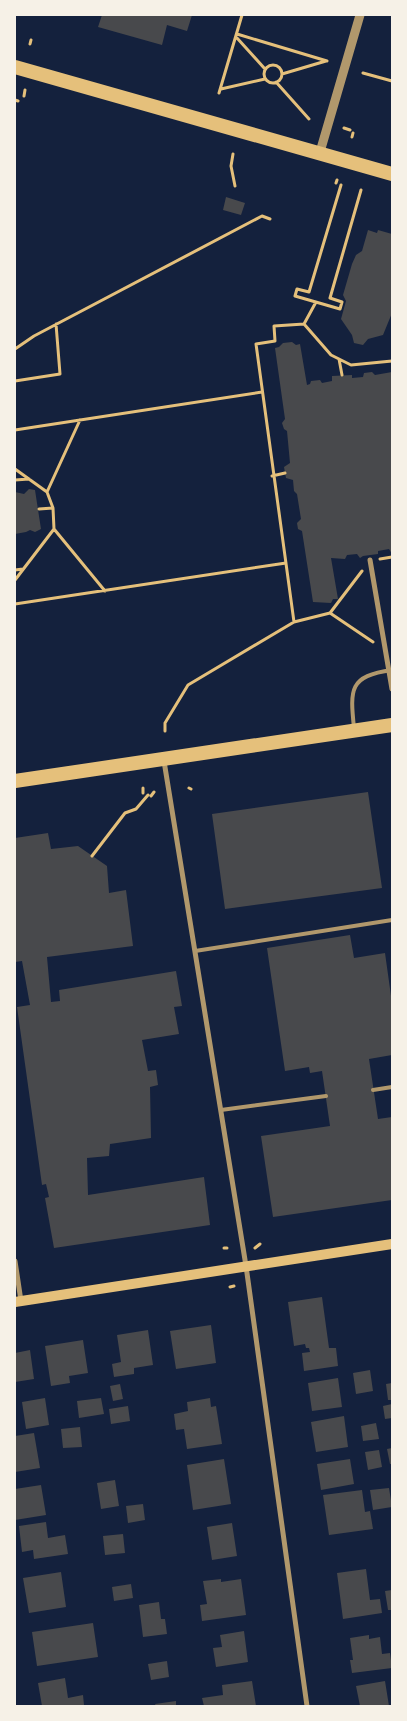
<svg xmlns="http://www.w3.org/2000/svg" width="407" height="1721" viewBox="0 0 407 1721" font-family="'Sofia Sans Condensed',sans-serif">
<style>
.building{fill:#48494c}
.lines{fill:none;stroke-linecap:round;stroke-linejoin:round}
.path{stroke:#e5c07b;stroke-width:3}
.service{stroke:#b1986c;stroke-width:4}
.minor{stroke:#b1986c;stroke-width:5}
.tertiary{stroke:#b1986c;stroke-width:9}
.secondary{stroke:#e5c07b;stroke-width:10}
.trunk{stroke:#e5c07b;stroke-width:14}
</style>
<rect width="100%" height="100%" fill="#14213d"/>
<!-- building -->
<path class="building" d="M102 15H192L187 31 167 25 162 45 98 27Z
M226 197 245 203 241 215 223 210Z
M368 230 377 233 378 230 392 234V313L383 335 368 339 363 345 354 343 352 335 341 319 346 301 343 295 352 264 356 255 362 251Z
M292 342 296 345 300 344 307 385 310 384 311 381 320 380 322 383 332 381V376L352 375V378L363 377 364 373 372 372 375 375 392 372V554L389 549 378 551V554L363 556 360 558 357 554 347 555 345 559 331 558 338 599H333L331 603 313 602 302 531 298 529 297 523 301 519 297 494 294 491 293 480 286 478 284 467 290 463 287 431 284 429 282 423 285 419 275 348 279 347 283 343Z
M29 489 35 490 41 529 35 532 30 530 26 532 15 534V492L24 494Z
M368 792 382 888 225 909 212 814Z
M48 833 51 849 78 846 107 866 109 893 126 890 133 946 47 957 51 1002 60 1001 59 990 176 971 182 1006 174 1007 179 1034 142 1040 148 1071 156 1070 158 1085 150 1087 151 1138 110 1144 109 1156 87 1158 88 1195 204 1177 210 1225 54 1248 45 1198 49 1197 46 1184 42 1185 17 1007 30 1005 22 961 15 962V838Z
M350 935 354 958 385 953 392 1003V1055L369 1059 378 1119 392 1117V1200L273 1217 261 1136 330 1126 322 1071 310 1073 309 1067 285 1071 267 948Z
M322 1297 329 1348H336L338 1366 304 1371 302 1353 310 1352 309 1348H306L305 1344 294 1346 288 1302Z
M211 1325 216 1363 176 1369 170 1331Z
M148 1330 153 1365 134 1368V1374L114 1377 112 1364 121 1362 117 1335Z
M83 1340 88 1373 69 1376 70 1383 51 1386 45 1346Z
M30 1350 34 1379 15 1382V1353Z
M370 1370 373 1391 356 1394 353 1373Z
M338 1378 342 1407 312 1411 308 1383Z
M392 1383V1400H388L386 1384Z
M120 1384 123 1399 113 1401 110 1386Z
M45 1398 49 1425 26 1429 22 1402Z
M101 1398 104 1414 79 1418 77 1401Z
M210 1398 211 1407 216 1406 222 1444 187 1449 184 1429 176 1430 174 1414 188 1411 187 1402Z
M392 1404V1418L385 1419 383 1406Z
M128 1406 130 1421 111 1424 109 1409Z
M344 1416 348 1447 316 1452 311 1422Z
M376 1423 379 1439 363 1441 361 1426Z
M80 1427 82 1447 63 1448 61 1429Z
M34 1433 40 1468 15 1472V1436Z
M392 1448V1464H390L387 1449Z
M379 1450 382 1467 368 1470 365 1452Z
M224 1459 231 1504 193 1510 187 1465Z
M350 1459 354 1484 321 1490 317 1464Z
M115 1480 119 1506 101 1509 97 1483Z
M41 1485 46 1515 15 1520V1489Z
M389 1488 392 1507 373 1510 370 1490Z
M362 1490 365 1512 370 1511 373 1529 329 1535 323 1495Z
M143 1504 145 1520 128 1523 126 1506Z
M46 1522 48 1538 65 1535 68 1554 34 1559 33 1550 22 1552 19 1526Z
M232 1523 237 1556 212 1560 207 1527Z
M123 1534 125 1553 105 1555 103 1536Z
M366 1569 370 1600 380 1599 382 1613 343 1619 337 1573Z
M61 1572 66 1607 29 1613 23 1578Z
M221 1579V1582L241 1579 246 1615 202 1621 200 1605 207 1604 203 1581Z
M131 1584 133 1598 114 1601 112 1587Z
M392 1590V1610H388L385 1591Z
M159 1602 161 1619H165L167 1634 143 1637 139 1605Z
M93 1623 98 1657 37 1666 32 1632Z
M244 1631 248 1662 216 1667 213 1648 222 1647 220 1635Z
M369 1635V1639L380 1637 382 1654 390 1653 392 1668 352 1673 350 1660H353L350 1638Z
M167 1661 169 1677 151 1680 148 1664Z
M65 1678 68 1698 83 1695 84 1705 42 1706 38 1683Z
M252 1681 256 1706H204L202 1698 223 1695 222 1685Z
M385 1681 389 1706H360L356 1686Z
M176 1701V1706H156L155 1704Z"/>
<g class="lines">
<!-- path -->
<path class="path" d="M237 34 327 61
M237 38 265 69
M30 44 31 40
M264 74a9 9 0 1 1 18 0a9 9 0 1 1-18 0Z
M363 73 392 81
M282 74 326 61
M276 82 309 119
M221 89 265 79
M219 93 242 15
M24 96 25 90
M15 100 18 101
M344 128 350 130
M352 137 353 133
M233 154 231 166 235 186
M336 183 337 180
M341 185 309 292 297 289 295 296 340 309 342 302 330 298 361 190
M304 324 331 355 351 365 392 361
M304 324 316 302
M15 349 34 336 262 216 270 219
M339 359 342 375
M15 381 60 374 56 324
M15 430 262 392
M15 469 47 492 53 508 54 529 105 591
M272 476 285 473
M15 480 29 479
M47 492 80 420
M39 509 53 508
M380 559 392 557
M15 570 23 569
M362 571 330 613 373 642
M15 580 54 529
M15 604 286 563
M294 622 256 344 275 341 274 326 304 324
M165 731V723L188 685 294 622 330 613
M143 788V793
M189 788 191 789
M151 796 154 792
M92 856 125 813 136 809 148 795
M224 1248H227
M255 1248 260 1244
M230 1287 234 1286"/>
<!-- service -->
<path class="service" d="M354 728C350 689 349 676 392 670
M195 951 392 920
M373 1090 392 1087
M221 1110 326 1096"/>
<!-- minor -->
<path class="minor" d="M370 560 392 689
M164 761 246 1266 307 1706
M15 1261 21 1301"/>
<!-- tertiary -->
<path class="tertiary" d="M320 152 360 15"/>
<!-- secondary -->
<path class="secondary" d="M15 1302 392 1244"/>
<!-- trunk -->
<path class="trunk" d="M15 67 392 174
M15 781 392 725"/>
</g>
<!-- border -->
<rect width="407" height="1721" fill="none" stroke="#f6f1e7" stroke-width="32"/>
</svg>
